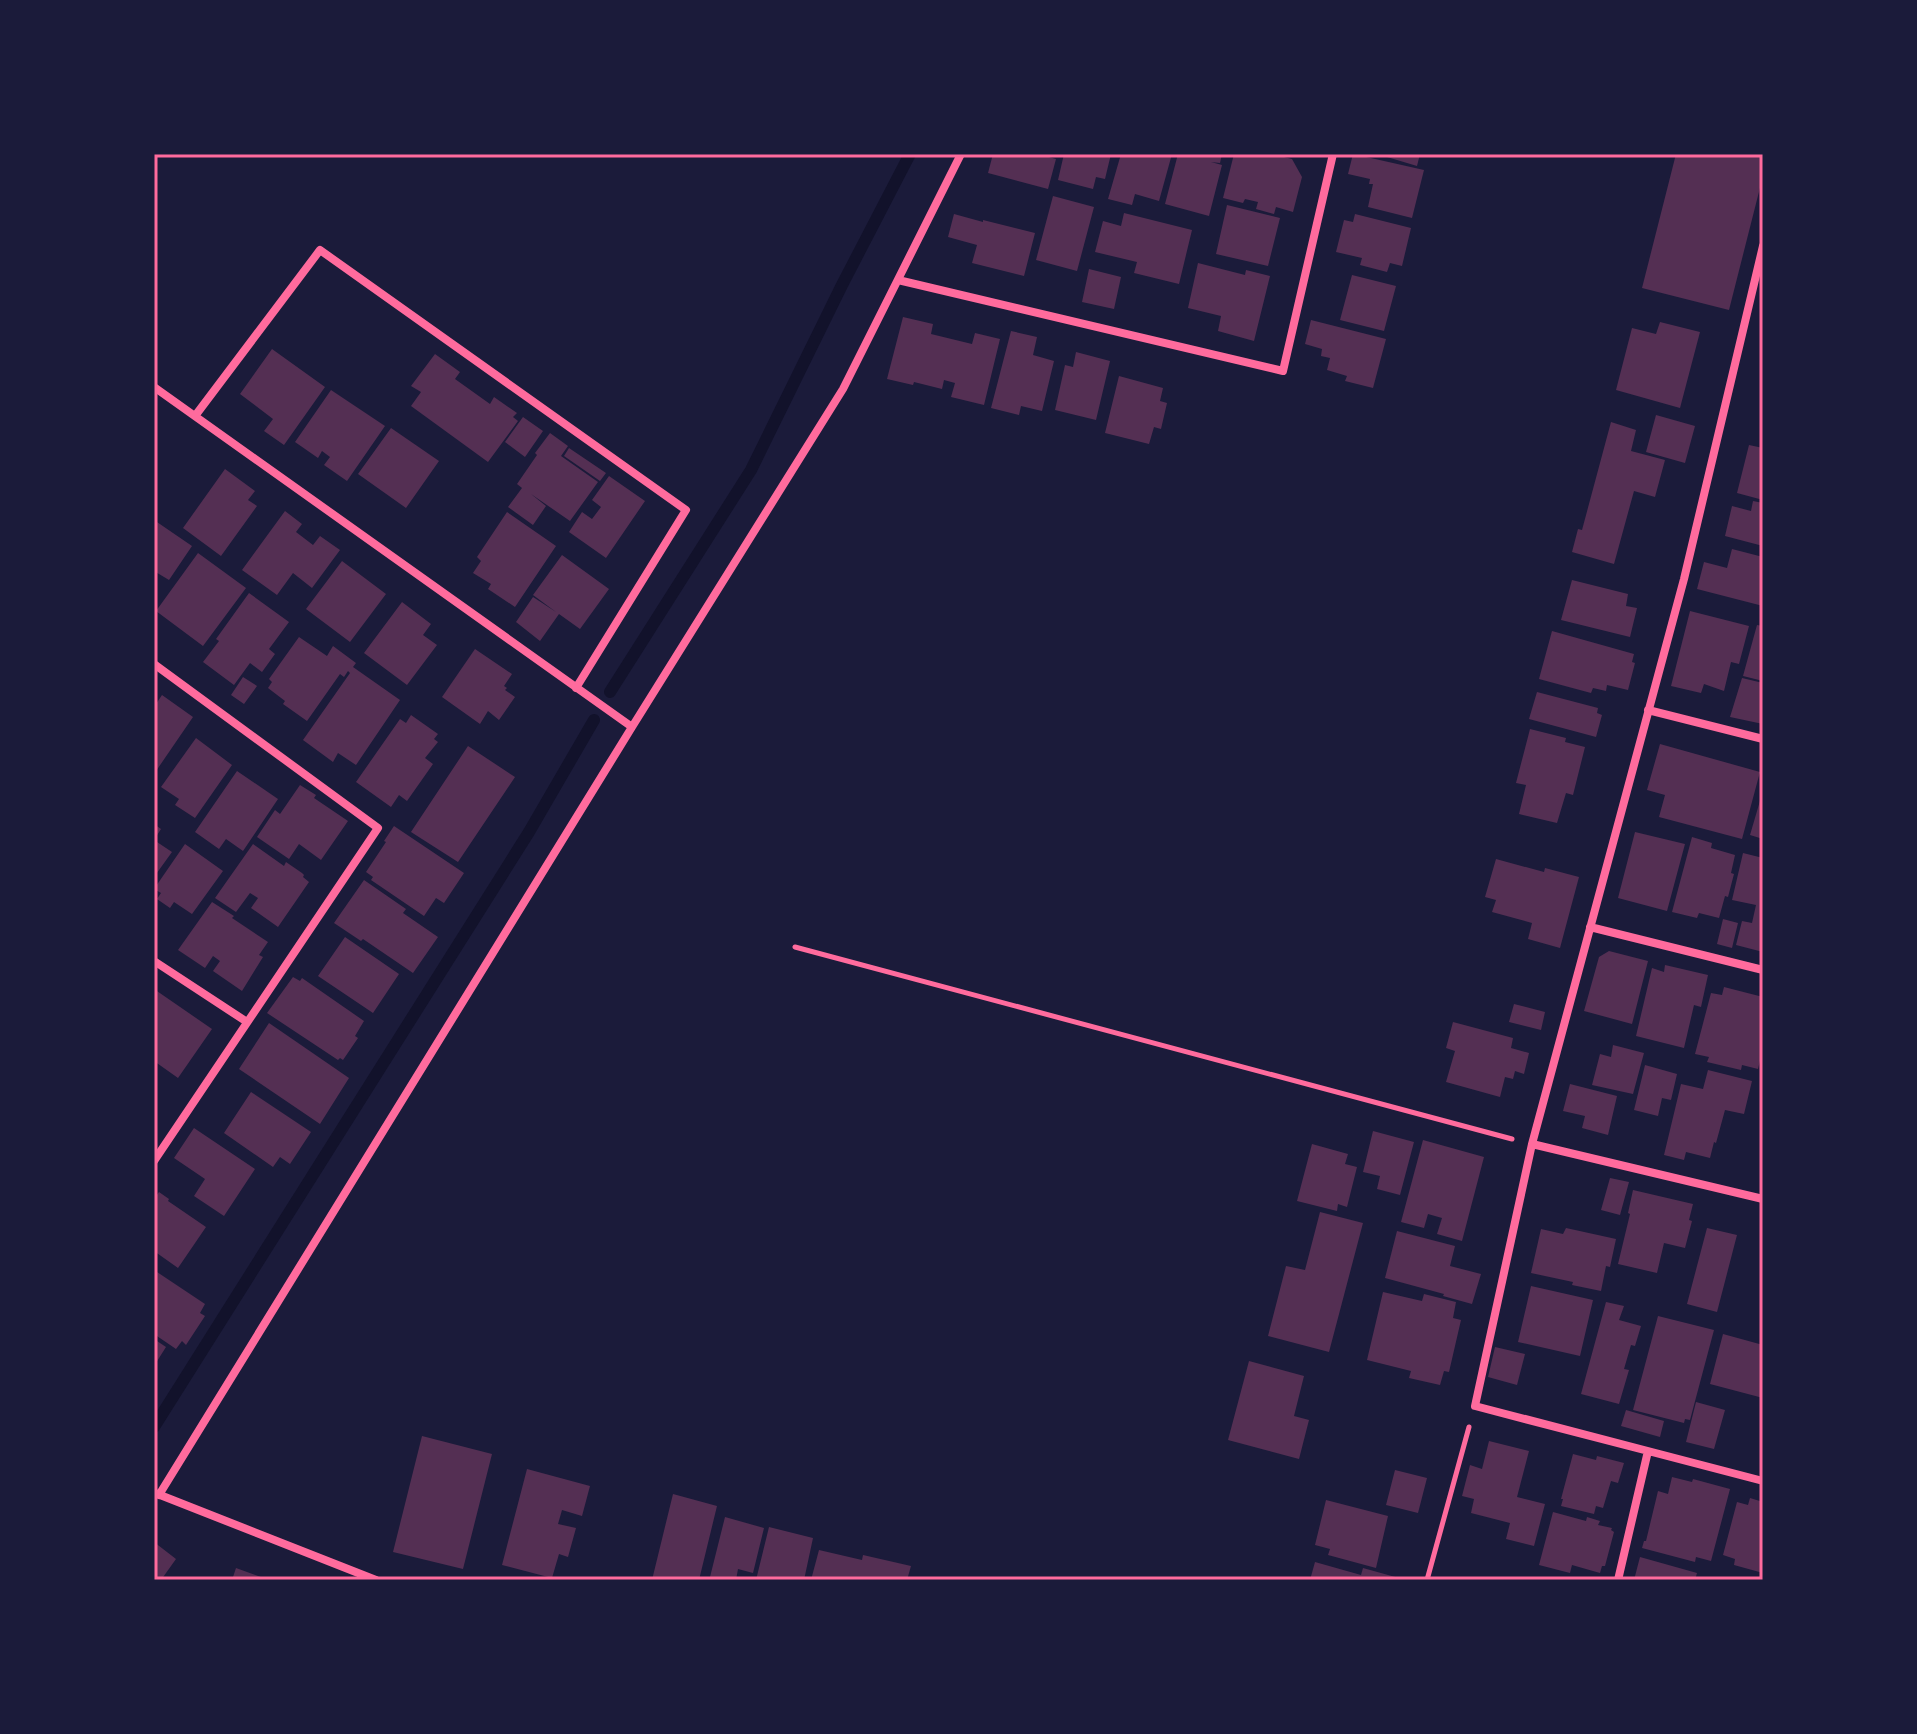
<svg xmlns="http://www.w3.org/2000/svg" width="1917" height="1734" viewBox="0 0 1917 1734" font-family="'Source Sans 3',sans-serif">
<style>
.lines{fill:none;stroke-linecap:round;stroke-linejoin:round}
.stream{stroke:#12122b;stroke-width:12}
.building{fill:#542f53}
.path{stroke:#ff6b9d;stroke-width:5}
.minor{stroke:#ff6b9d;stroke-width:8}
.neatline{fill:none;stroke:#ff6b9d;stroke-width:3}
</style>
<rect width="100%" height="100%" fill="#1b1b3a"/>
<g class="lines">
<!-- stream -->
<path class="stream" d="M610 692 751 470 842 285 910 154
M154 1427 529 832 594 720"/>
</g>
<!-- building -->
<path class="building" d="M993 154H1038L1056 159 1048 189 988 173Z
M1064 154H1111L1105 179 1096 177 1093 189 1058 180Z
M1121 154H1172L1159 201 1135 194 1132 205 1108 199Z
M1178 154H1222L1220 163 1211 162 1222 165 1209 216 1165 204Z
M1234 154H1272L1292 159 1302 177 1293 212 1276 207 1274 214 1256 209 1258 202 1245 199 1243 203 1223 198Z
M1353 154 1424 170 1412 218 1368 207 1373 184H1369L1370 179 1348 174Z
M1377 154H1420L1417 166Z
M1676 154H1763V176L1729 310 1642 288Z
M1053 196 1094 207 1077 271 1036 260Z
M1227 205 1280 218 1268 266 1216 254Z
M1124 213 1192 230 1179 284 1134 273 1137 262 1095 252 1103 221 1121 226Z
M954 214 983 222V220L1035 233 1024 276 972 263 977 245 948 237Z
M1355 214 1411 228 1402 266 1390 263 1387 272 1360 265 1362 258 1336 252 1344 220 1353 222Z
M1198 263 1245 275 1246 270 1270 276 1254 341 1218 331 1221 316 1188 308Z
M1089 269 1121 277 1114 309 1082 302Z
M1352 275 1396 286 1384 331 1340 320Z
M903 317 933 324 931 334 972 344 975 333 1000 339 984 405 951 397 955 383 944 380 942 389 914 382 913 385 887 379Z
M1311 320 1386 339 1373 388 1345 381 1347 376 1327 370 1330 358 1321 356 1322 349 1305 344Z
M1660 322 1700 332 1680 408 1616 390 1632 328 1656 334Z
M1011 331 1037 337 1033 355 1054 361 1042 411 1021 406 1019 415 991 408Z
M272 349 325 387 284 445 264 431 273 419 240 394Z
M1076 352 1110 361 1096 420 1055 410 1065 365 1073 367Z
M435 354 460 372 455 379 490 404 494 397 517 413 513 417 518 421 488 462 411 406 421 392 411 386Z
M1119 376 1163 388 1160 401 1167 403 1161 429 1154 427 1149 444 1105 433Z
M331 390 385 426 347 481 324 465 330 457 322 451 318 458 295 442Z
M1656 415 1695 426 1685 463 1646 452Z
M523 417 543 431 525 457 505 442Z
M1611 422 1636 430 1631 451 1665 460 1655 497 1634 491 1614 564 1572 552 1578 529 1582 530Z
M391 428 439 461 406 508 358 474Z
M550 433 568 446 561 456 598 482 570 521 531 494 546 506 533 525 508 507 522 488 517 484 537 455 535 453Z
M1749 445 1763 448V500L1737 493Z
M569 448 606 473 600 481 564 456Z
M225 469 255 491 248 500 257 506 221 556 183 528Z
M609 476 645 501 606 558 569 532 582 512 592 519 601 507 592 500Z
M1753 501 1763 503V546L1725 536 1732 506 1751 511Z
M285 511 302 524 296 532 313 545 320 536 340 550 312 588 293 573 277 595 242 570Z
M507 512 556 546 515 607 488 589 491 584 473 573 481 561 477 557Z
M154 520 192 546 169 580 154 571Z
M1732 549 1763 557V606L1697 589 1704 562 1727 568Z
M198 553 246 588 203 646 156 611Z
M562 555 609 589 580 629 559 614 540 641 516 622 533 597 556 612 533 595Z
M342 561 386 594 350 642 306 609Z
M1572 580 1628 594 1626 606 1637 608 1630 637 1561 620Z
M249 593 289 622 269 649 275 654 262 672 250 663 234 685 203 662 219 641 216 639Z
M402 602 431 624 423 635 437 645 407 685 364 653Z
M1690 611 1749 626 1739 664 1731 662 1724 691 1704 684 1701 693 1671 686Z
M1757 625 1763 626V681L1743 676Z
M1552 631 1634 654 1632 662 1635 663 1628 690 1607 685 1606 691 1593 688 1591 693 1539 679Z
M299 637 327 656 333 646 356 663 353 667 400 700 356 765 338 753 333 762 303 740 350 673 348 671 344 677 340 674 307 721 283 704 285 701 268 688 272 682 269 679Z
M475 649 512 674 504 686 507 688 505 690 515 697 499 720 488 711 480 724 442 697Z
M243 677 257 686 244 704 231 695Z
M1742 678 1763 683V724L1730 717Z
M1537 692 1598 708 1597 713 1602 715 1596 737 1529 719Z
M162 695 193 717 154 774V707Z
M411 715 438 734 434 739 438 742 425 758 433 764 407 801 399 795 391 807 356 782 400 719 406 723Z
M1530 729 1566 738 1565 742 1585 747 1573 795 1566 793 1557 823 1519 814 1526 785 1516 783Z
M196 738 232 765 195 818 175 805 179 799 161 787Z
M1660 744 1760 772 1742 839 1659 817 1665 795 1647 790Z
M468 746 515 777 458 862 411 832Z
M237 771 278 799 243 851 226 839 219 849 195 832Z
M300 785 316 795 314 798 348 821 321 860 299 844 289 859 257 837 275 810 280 814Z
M1762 794H1763V839L1750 835Z
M154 824 161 829 154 840 172 852 154 877Z
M394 826 464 873 444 903 436 898 424 916 371 880 373 877 366 872 386 842 384 841Z
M1635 832 1685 844 1667 911 1618 898Z
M1692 837 1712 843 1711 848 1735 855 1731 873 1734 874 1728 897 1725 896 1719 918 1699 913 1697 918 1672 912Z
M185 844 223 871 192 914 174 902 170 908 157 899 161 893 154 889Z
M253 844 284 866 286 862 302 873 304 875 303 877 309 882 278 927 251 908 258 898 250 893 236 912 215 898Z
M1743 853 1763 858V952L1736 945 1742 921 1752 923 1756 905 1732 900Z
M1496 859 1544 872 1545 868 1579 877 1560 948 1528 939 1532 923 1492 912 1496 900 1485 897Z
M364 880 406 909 403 913 438 937 413 973 363 939 361 941 334 923Z
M212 902 234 916 232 918 268 942 259 955 263 957 242 991 213 971 220 961 213 956 205 968 178 950Z
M1723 919 1738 923 1732 948 1717 944Z
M345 937 399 974 373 1013 318 976Z
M1609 951 1648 961 1632 1024 1584 1011 1599 957Z
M1665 965 1708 975 1701 1007 1694 1005 1684 1048 1636 1036 1652 968 1664 972Z
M293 977 300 981 302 978 364 1021 355 1036 358 1038 343 1060 340 1058 338 1060 267 1013Z
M1724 987 1763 997V1048L1758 1069 1742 1065 1741 1070 1707 1062 1709 1057 1695 1054 1711 993 1722 995Z
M154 989 212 1029 178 1078 154 1061Z
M1514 1004 1545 1012 1541 1030 1509 1022Z
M1453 1022 1513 1038 1511 1048 1529 1053 1524 1074 1515 1071 1513 1079 1505 1077 1500 1097 1446 1082 1455 1051 1446 1048Z
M269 1023 349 1078 320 1124 239 1069Z
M1613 1045 1644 1053 1633 1094 1592 1085 1600 1054 1611 1057Z
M1645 1065 1677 1074 1671 1100 1662 1098 1658 1116 1634 1110Z
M1708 1070 1752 1081 1744 1114 1725 1110 1716 1143 1714 1142 1710 1158 1686 1152 1684 1160 1664 1155 1681 1084 1703 1089Z
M1570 1084 1617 1096 1608 1135 1582 1128 1585 1116 1563 1111Z
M251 1092 311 1132 290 1164 280 1157 273 1167 224 1133Z
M194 1128 255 1169 224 1216 194 1196 205 1179 174 1158Z
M1373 1131 1414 1142 1400 1195 1377 1189 1380 1176 1363 1172Z
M1423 1140 1484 1157 1462 1241 1437 1234 1442 1218 1428 1214 1424 1228 1401 1222Z
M1312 1144 1348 1154 1345 1164 1357 1167 1347 1207 1338 1204 1337 1211 1297 1201Z
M1610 1178 1629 1182 1620 1215 1601 1210Z
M1633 1190 1693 1204 1689 1220 1692 1221 1685 1248 1664 1243 1657 1273 1618 1264 1630 1214 1628 1213Z
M159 1192 169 1199 168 1201 206 1227 178 1268 154 1251V1199Z
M1320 1212 1363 1223 1329 1352 1268 1336 1286 1266 1305 1270Z
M1566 1228 1616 1239 1610 1267 1606 1266 1601 1291 1572 1285 1573 1282 1531 1273 1541 1229 1563 1234Z
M1707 1228 1737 1235 1717 1312 1687 1304Z
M1397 1231 1455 1246 1450 1266 1481 1274 1472 1304 1443 1296 1444 1294 1385 1278Z
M154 1270 205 1304 200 1313 205 1316 186 1345 182 1341 176 1349 154 1334Z
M1531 1286 1593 1300 1580 1356 1518 1342Z
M1383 1292 1422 1301 1424 1294 1456 1302 1453 1318 1461 1320 1449 1372 1444 1371 1440 1385 1409 1378 1411 1371 1367 1360Z
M1606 1302 1624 1306 1619 1320 1641 1326 1635 1346 1631 1345 1624 1369 1629 1370 1619 1404 1581 1394Z
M1658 1316 1714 1330 1690 1420 1685 1419 1684 1423 1633 1410Z
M1723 1334 1763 1345V1398L1710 1384Z
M154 1339 166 1347 154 1366Z
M1495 1347 1525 1354 1517 1385 1488 1377Z
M1249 1361 1304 1376 1294 1416 1309 1420 1299 1459 1228 1440Z
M1696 1402 1725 1410 1714 1449 1686 1442Z
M1626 1410 1664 1421 1660 1437 1621 1426Z
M422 1436 492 1454 463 1569 393 1552Z
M1489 1441 1529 1451 1517 1497 1545 1504 1534 1546 1506 1539 1510 1523 1471 1513 1474 1499 1462 1496 1470 1465 1482 1469Z
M1573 1454 1596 1460 1597 1456 1624 1463 1618 1483 1611 1481 1603 1508 1596 1506 1594 1514 1561 1506 1563 1499H1561Z
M527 1469 590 1486 582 1516 562 1510 558 1524 576 1528 568 1557 559 1554 552 1578 502 1565Z
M1395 1470 1427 1478 1418 1513 1386 1505Z
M1672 1477 1692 1482 1693 1479 1730 1489 1711 1561 1696 1557 1695 1562 1642 1548 1644 1541H1646L1658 1491 1668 1494Z
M673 1494 717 1506 699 1580H652Z
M1750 1498 1763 1502V1573L1734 1565 1735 1559 1723 1555 1737 1502 1748 1505Z
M1326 1500 1388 1516 1376 1568 1328 1555 1330 1549 1315 1545Z
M1553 1512 1586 1521 1587 1517 1600 1521 1598 1525 1612 1528 1611 1530 1614 1532 1605 1566H1602L1600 1573 1572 1565 1570 1573 1539 1565Z
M725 1517 764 1528 753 1573 738 1569 736 1580H725L710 1577Z
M769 1527 813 1538 804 1580H756Z
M154 1542 176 1559 161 1580H154Z
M819 1550 862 1560 863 1555 911 1566 907 1580H811Z
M1640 1557 1697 1573 1695 1580H1634Z
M1315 1562 1361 1575 1363 1568 1406 1580H1310Z
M236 1568 269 1580H232Z"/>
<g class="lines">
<!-- path -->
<path class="path" d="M795 947 1512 1139
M1427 1580 1469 1427"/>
<!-- minor -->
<path class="minor" d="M898 280 1283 371 1333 154
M154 387 632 727 843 389 961 154
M195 416 320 250 686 510 576 688
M154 664 378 828 154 1161
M1648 710 1763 739
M1590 927 1763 970
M154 961 247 1022
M1532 1144 1763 1199
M1648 1451 1763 1481
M155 1493 376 1580
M159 1495 632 727
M1618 1580 1648 1451 1475 1406 1532 1144 1684 579 1763 246"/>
</g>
<!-- border -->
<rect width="1917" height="1734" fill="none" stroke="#1b1b3a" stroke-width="312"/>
<rect x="156" y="156" width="1605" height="1422" class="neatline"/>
</svg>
